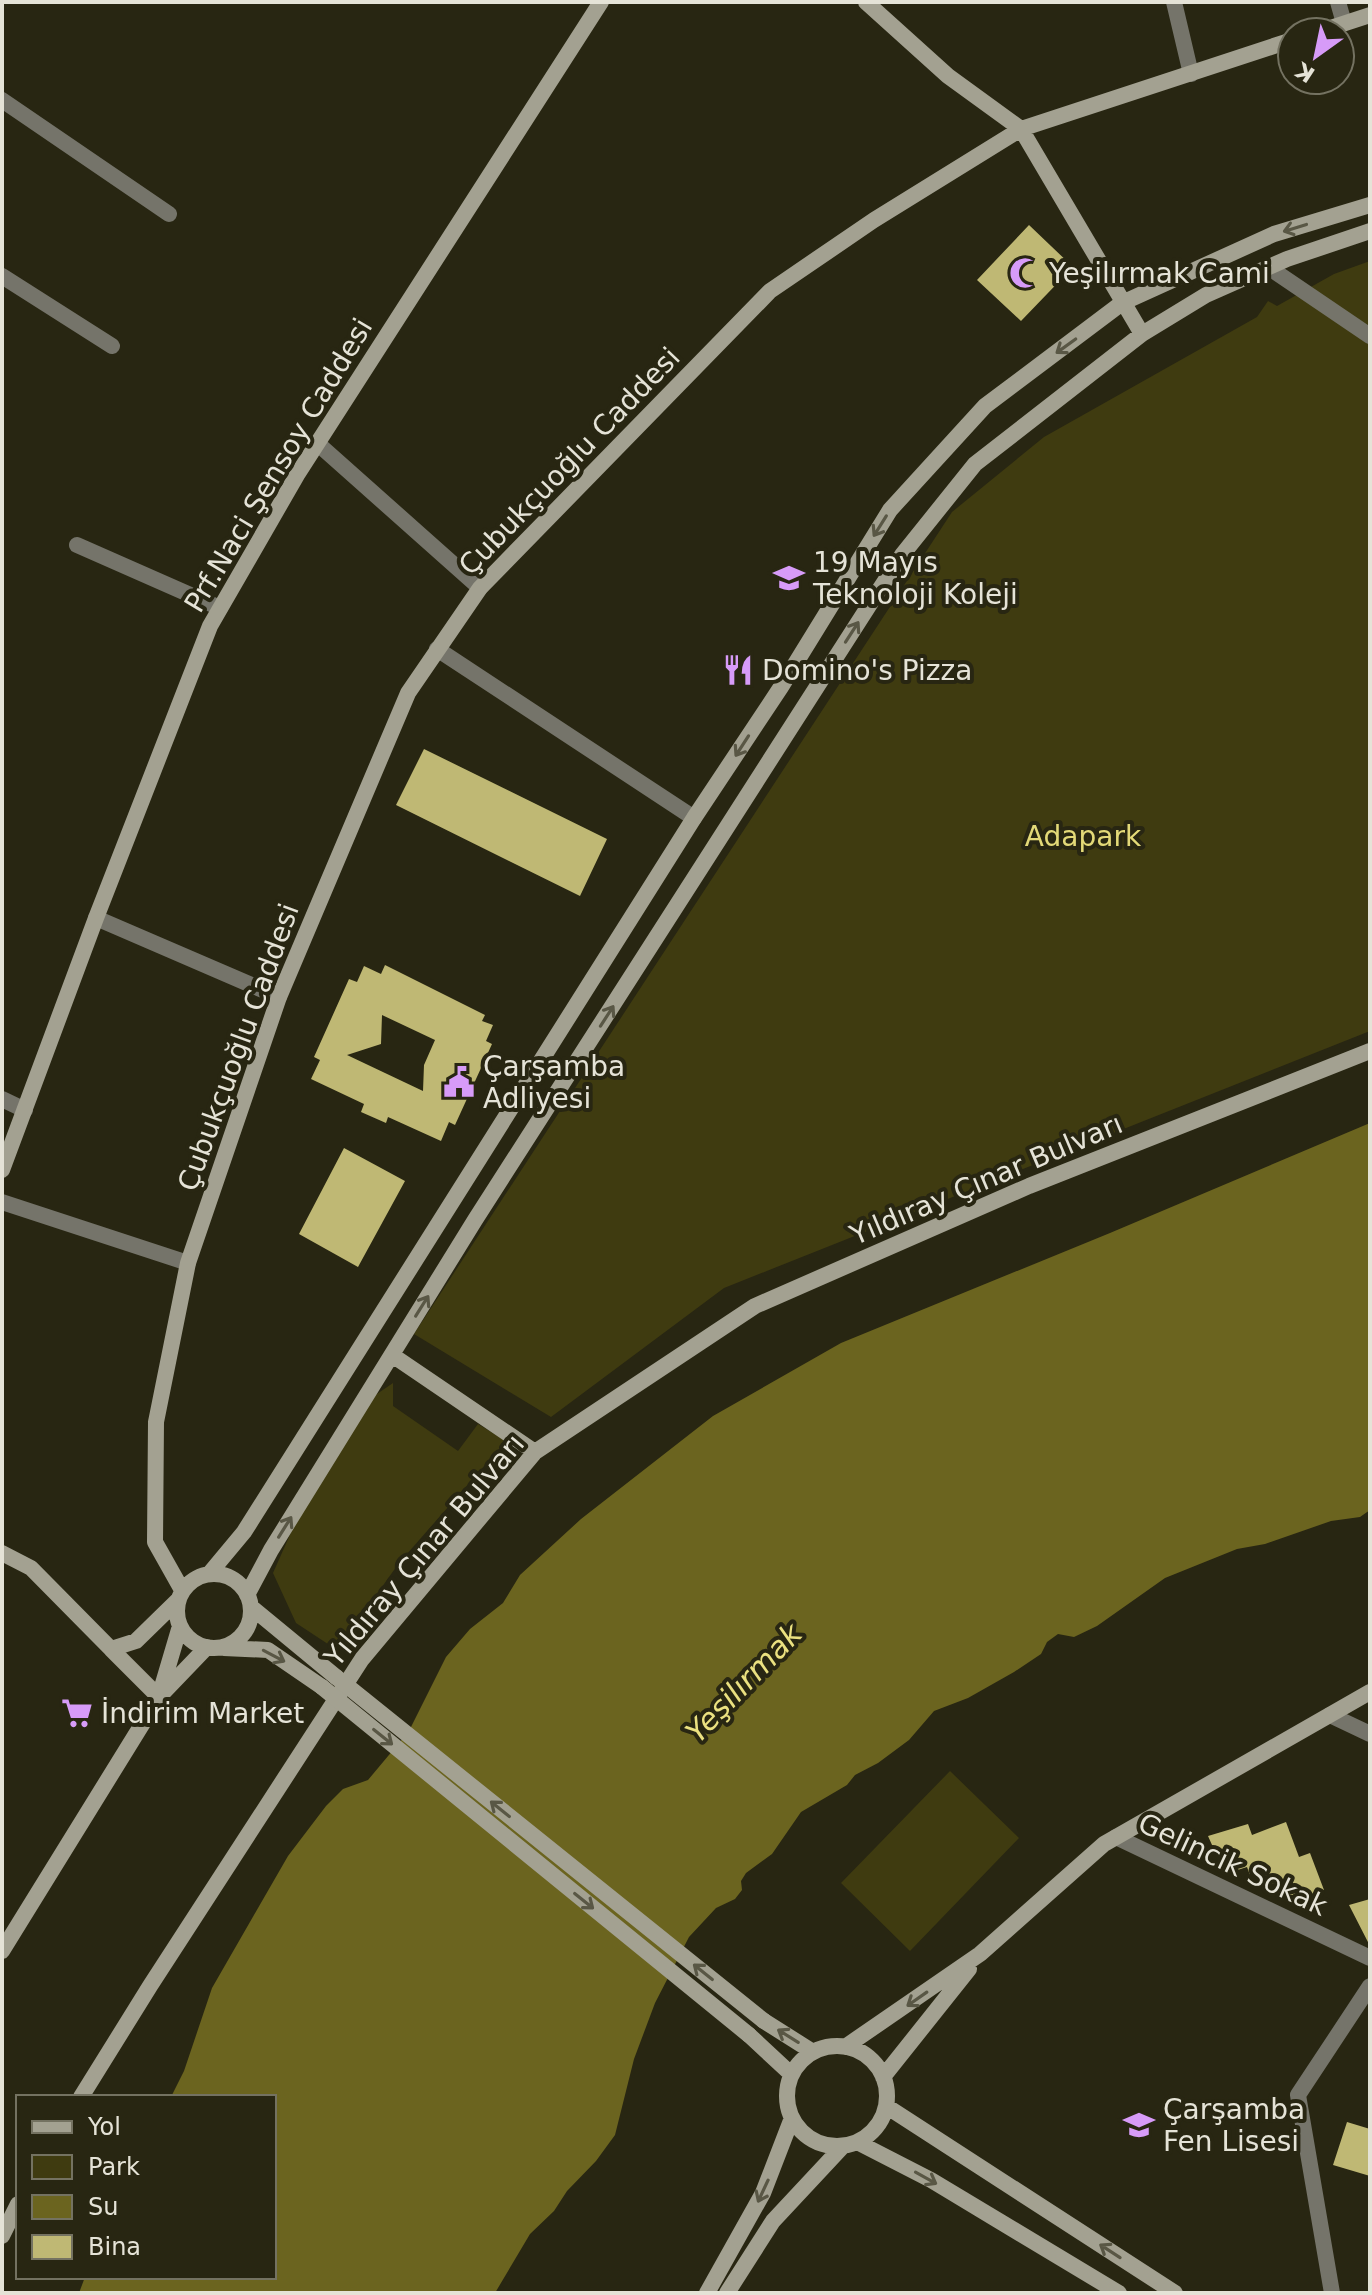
<svg xmlns="http://www.w3.org/2000/svg" width="1372" height="2295" viewBox="0 0 1372 2295" font-family="'DejaVu Sans',sans-serif">
<style>
.green{fill:#3f3b10}
.water{fill:#6b641f}
.building{fill:#bfb874;fill-rule:evenodd}
.lines{fill:none;stroke-linecap:round;stroke-linejoin:round}
.street{stroke:#75746a;stroke-width:16}
.secondary{stroke:#a3a191;stroke-width:16}
.secondary-bridge{stroke:#a3a191;stroke-width:16}
.oneway{stroke:#595745}
.labels{text-anchor:middle;stroke-width:8;stroke-linejoin:round;paint-order:stroke}
.poi-label{font-size:28px;fill:#e5e3d7;stroke:#282612;text-anchor:start}
.street-label{font-size:28px;fill:#e5e3d7;stroke:#282612}
.park-label{font-size:28px;fill:#e3d978;stroke:#282612}
.water-label{font-size:30px;font-style:italic;fill:#ebe180;stroke:#282612}
</style>
<rect width="100%" height="100%" fill="#282612"/>
<!-- green -->
<path class="green" d="M1370 261V1031L724 1288 551 1417 414 1334 952 512 1044 437 1257 317 1268 301 1277 306 1334 274Z
M393 1383V1406L458 1451 478 1424 506 1441 399 1563 337 1650 296 1623 273 1573 293 1528 374 1396Z
M950 1771 1019 1838 910 1951 841 1883Z"/>
<!-- water -->
<path class="water" d="M1370 1123V1510L1360 1517 1331 1521 1265 1544 1237 1549 1165 1578 1097 1626 1074 1637 1058 1634 1047 1642 1041 1654 1014 1672 968 1698 934 1711 909 1740 878 1763 855 1775 847 1785 801 1812 772 1854 746 1873 741 1881 742 1890 735 1899 716 1908 689 1937 655 2003 634 2059 615 2135 596 2161 567 2191 554 2211 530 2234 495 2293H79L85 2277H274V2097H171L184 2071 212 1988 288 1856 326 1806 343 1789 368 1780 409 1731 446 1657 470 1629 503 1603 520 1575 581 1519 713 1416 841 1343 1110 1233Z"/>
<!-- building -->
<path class="building" d="M1029 225 1073 267 1021 321 977 280Z
M424 749 607 839 580 896 396 805Z
M385 965 485 1015 482 1021 493 1025 486 1041 492 1044 455 1125 449 1122 441 1141 388 1117 386 1123 361 1112 364 1104 311 1079 320 1060 314 1057 349 979 357 982 364 966 381 974ZM382 1015 435 1040 424 1065 423 1091 347 1055 381 1044Z
M344 1148 405 1181 358 1267 299 1234Z
M1286 1822 1299 1857 1310 1853 1324 1890 1288 1902 1280 1881 1261 1888 1253 1883 1247 1867 1225 1874 1208 1836 1248 1824 1252 1835Z
M1370 1899V1946L1349 1905Z
M1347 2122 1370 2129V2176L1333 2165Z"/>
<g class="lines">
<!-- street -->
<path class="street" d="M1174 2 1191 74
M1338 2 1344 23
M2 100 169 214
M1268 267 1370 336
M2 276 112 346
M317 443 480 588
M77 545 220 608
M437 649 694 818
M96 918 279 997
M2 1099 25 1110
M2 1202 188 1263
M1330 1715 1370 1734
M1116 1837 1370 1958
M1332 2293 1298 2095 1370 1986"/>
<!-- secondary -->
<path class="secondary" d="M866 2 948 76 1021 129 1142 334
M1318 32 1370 15
M2 1170 96 918 210 626 297 475 601 2
M392 1355 535 1452
M2 1553 31 1568 111 1649 136 1641 178 1600
M209 1574 244 1532 694 818 781 687 890 510 985 406 1122 303 1274 234 1370 205
M177 1611a37 37 0 1 1 74 0a37 37 0 1 1-74 0Z
M182 1590 155 1542 156 1422 188 1263 279 997 408 693 480 588 770 291 874 220 1021 129 1292 40
M247 1595 271 1550 475 1220 870 604 902 555 975 464 1142 334 1206 295 1287 259 1370 231
M251 1607 336 1677
M224 1648 268 1650 322 1687
M111 1649 159 1697 207 1647
M2 1951 159 1697 180 1626
M764 2021 813 2052
M749 2035 791 2074
M787 2096a50 50 0 1 1 100 0a50 50 0 1 1-100 0Z
M845 2047 980 1954 1104 1844 1370 1692
M883 2077 969 1969
M81 2097 150 1986 362 1659 535 1452 755 1306 1029 1186 1370 1051
M886 2106 1175 2293
M857 2142 931 2180 1119 2293
M2 2236 18 2204
M707 2293 763 2193 792 2118
M727 2293 773 2221 843 2146"/>
<!-- secondary-bridge -->
<path class="secondary-bridge" d="M336 1677 764 2021
M322 1687 749 2035"/>
</g>
<!-- one-way arrows -->
<defs><path id="oneway-shaft" d="M-6 0H5M1.5-3L5.5 0L1.5 3" fill="none" stroke-width="1.6" stroke-linecap="round" stroke-linejoin="round" transform="scale(2)"/></defs>
<g class="oneway">
<use href="#oneway-shaft" transform="translate(1295 228) rotate(163)"/>
<use href="#oneway-shaft" transform="translate(1066 346) rotate(144)"/>
<use href="#oneway-shaft" transform="translate(880 526) rotate(122)"/>
<use href="#oneway-shaft" transform="translate(852 632) rotate(-57)"/>
<use href="#oneway-shaft" transform="translate(742 746) rotate(123)"/>
<use href="#oneway-shaft" transform="translate(607 1016) rotate(-57)"/>
<use href="#oneway-shaft" transform="translate(422 1306) rotate(-58)"/>
<use href="#oneway-shaft" transform="translate(285 1527) rotate(-58)"/>
<use href="#oneway-shaft" transform="translate(274 1656) rotate(28)"/>
<use href="#oneway-shaft" transform="translate(383 1737) rotate(39)"/>
<use href="#oneway-shaft" transform="translate(500 1809) rotate(-141)"/>
<use href="#oneway-shaft" transform="translate(584 1901) rotate(39)"/>
<use href="#oneway-shaft" transform="translate(703 1972) rotate(-141)"/>
<use href="#oneway-shaft" transform="translate(917 1999) rotate(145)"/>
<use href="#oneway-shaft" transform="translate(788 2036) rotate(-148)"/>
<use href="#oneway-shaft" transform="translate(926 2178) rotate(29)"/>
<use href="#oneway-shaft" transform="translate(763 2191) rotate(115)"/>
<use href="#oneway-shaft" transform="translate(1110 2251) rotate(-147)"/>
</g>
<!-- icons -->
<defs>
<symbol id="mosque-bare" viewBox="-9 -9 18 18"><path d="M3.5-4.9A6 6 0 1 0 3.5 4.9A5 5 0 1 1 3.5-4.9Z" fill="#d79bf8" stroke="#282612" stroke-width="2.5" paint-order="stroke"/></symbol>
<symbol id="school-bare" viewBox="-9 -9 18 18"><path d="M0-5L7-2L0 1L-7-2ZM-4 1L0 2.5L4 1V4Q0 6-4 4Z" fill="#d79bf8" stroke="#282612" stroke-width="2.5" paint-order="stroke"/></symbol>
<symbol id="restaurant-bare" viewBox="-9 -9 18 18"><path d="M-5-6h1v4h1v-4h1v4h1v-4h1v5L-1.5 .5V6h-2V.5L-5-1ZM5-6V6H3V1.5H1.5Q1.5-4 5-6Z" fill="#d79bf8" stroke="#282612" stroke-width="2.5" paint-order="stroke"/></symbol>
<symbol id="civic-bare" viewBox="-9 -9 18 18"><path d="M-.6-6.5H3V-4.5H.6V-3L4-1V1h2V6H-6V1h2V-1L-.6-3ZM-1.2 2.5V6h2.4V2.5Z" fill="#d79bf8" stroke="#282612" stroke-width="2.5" paint-order="stroke"/></symbol>
<symbol id="supermarket-bare" viewBox="-9 -9 18 18"><path d="M-6-5.5h2.5l.6 2H6L4.5 2H-2.5L-4.4-4H-6ZM-1.5 3.2a1.3 1.3 0 1 0 .1 0ZM3 3.2a1.3 1.3 0 1 0 .1 0Z" fill="#d79bf8" stroke="#282612" stroke-width="2.5" paint-order="stroke"/></symbol>
</defs>
<g fill-rule="evenodd">
<use href="#mosque-bare" x="1003" y="251" width="44" height="44"/>
<use href="#school-bare" x="767" y="556" width="44" height="44"/>
<use href="#restaurant-bare" x="716" y="648" width="44" height="44"/>
<use href="#civic-bare" x="437" y="1060" width="44" height="44"/>
<use href="#supermarket-bare" x="55" y="1691" width="44" height="44"/>
<use href="#school-bare" x="1117" y="2103" width="44" height="44"/>
</g>
<g class="labels">
<!-- poi labels -->
<g class="poi-label">
<text x="1049" y="283">Yeşilırmak Cami</text>
<text x="813" y="572">19 Mayıs<tspan x="813" dy="32">Teknoloji Koleji</tspan></text>
<text x="762" y="680">Domino's Pizza</text>
<text x="483" y="1076">Çarşamba<tspan x="483" dy="32">Adliyesi</tspan></text>
<text x="101" y="1723">İndirim Market</text>
<text x="1163" y="2119">Çarşamba<tspan x="1163" dy="32">Fen Lisesi</tspan></text>
</g>
<!-- street labels -->
<g class="street-label">
<text transform="translate(569 461) rotate(-46)" y="10">Çubukçuoğlu Caddesi</text>
<text transform="translate(278 465) rotate(-59)" y="10">Prf.Naci Şensoy Caddesi</text>
<text transform="translate(238 1047) rotate(-70)" y="10">Çubukçuoğlu Caddesi</text>
<text transform="translate(986 1179) rotate(-23)" y="10">Yıldıray Çınar Bulvarı</text>
<text transform="translate(424 1550) rotate(-50)" y="10">Yıldıray Çınar Bulvarı</text>
<text transform="translate(1233 1864) rotate(25)" y="10">Gelincik Sokak</text>
</g>
<!-- park labels -->
<g class="park-label">
<text x="1083" y="846">Adapark</text>
</g>
<!-- water labels -->
<g class="water-label">
<text transform="translate(744 1683) rotate(-46)" y="10">Yeşilırmak</text>
</g>
</g>
<!-- border -->
<rect width="1372" height="2295" fill="none" stroke="#e5e3d7" stroke-width="8"/>
<!-- legend -->
<rect x="16" y="2095" width="260" height="184" fill="#282612" stroke="#747261" stroke-width="2"/>
<rect x="32" y="2121" width="40" height="12" fill="#a3a191" stroke="#747261" stroke-width="2"/>
<text x="88" y="2135" font-size="24" fill="#e5e3d7">Yol</text>
<rect x="32" y="2155" width="40" height="24" fill="#3f3b10" stroke="#747261" stroke-width="2"/>
<text x="88" y="2175" font-size="24" fill="#e5e3d7">Park</text>
<rect x="32" y="2195" width="40" height="24" fill="#6b641f" stroke="#747261" stroke-width="2"/>
<text x="88" y="2215" font-size="24" fill="#e5e3d7">Su</text>
<rect x="32" y="2235" width="40" height="24" fill="#bfb874" stroke="#747261" stroke-width="2"/>
<text x="88" y="2255" font-size="24" fill="#e5e3d7">Bina</text>
<!-- north arrow -->
<g transform="translate(1316 56) rotate(213)"><circle r="38" fill="#282612" stroke="#747261" stroke-width="2"/>
<path d="M0-6L14 30L0 20L-14 30Z" fill="#d79bf8"/>
<text y="-12" font-size="22" font-weight="bold" text-anchor="middle" fill="#e5e3d7">K</text>
</g>
</svg>
